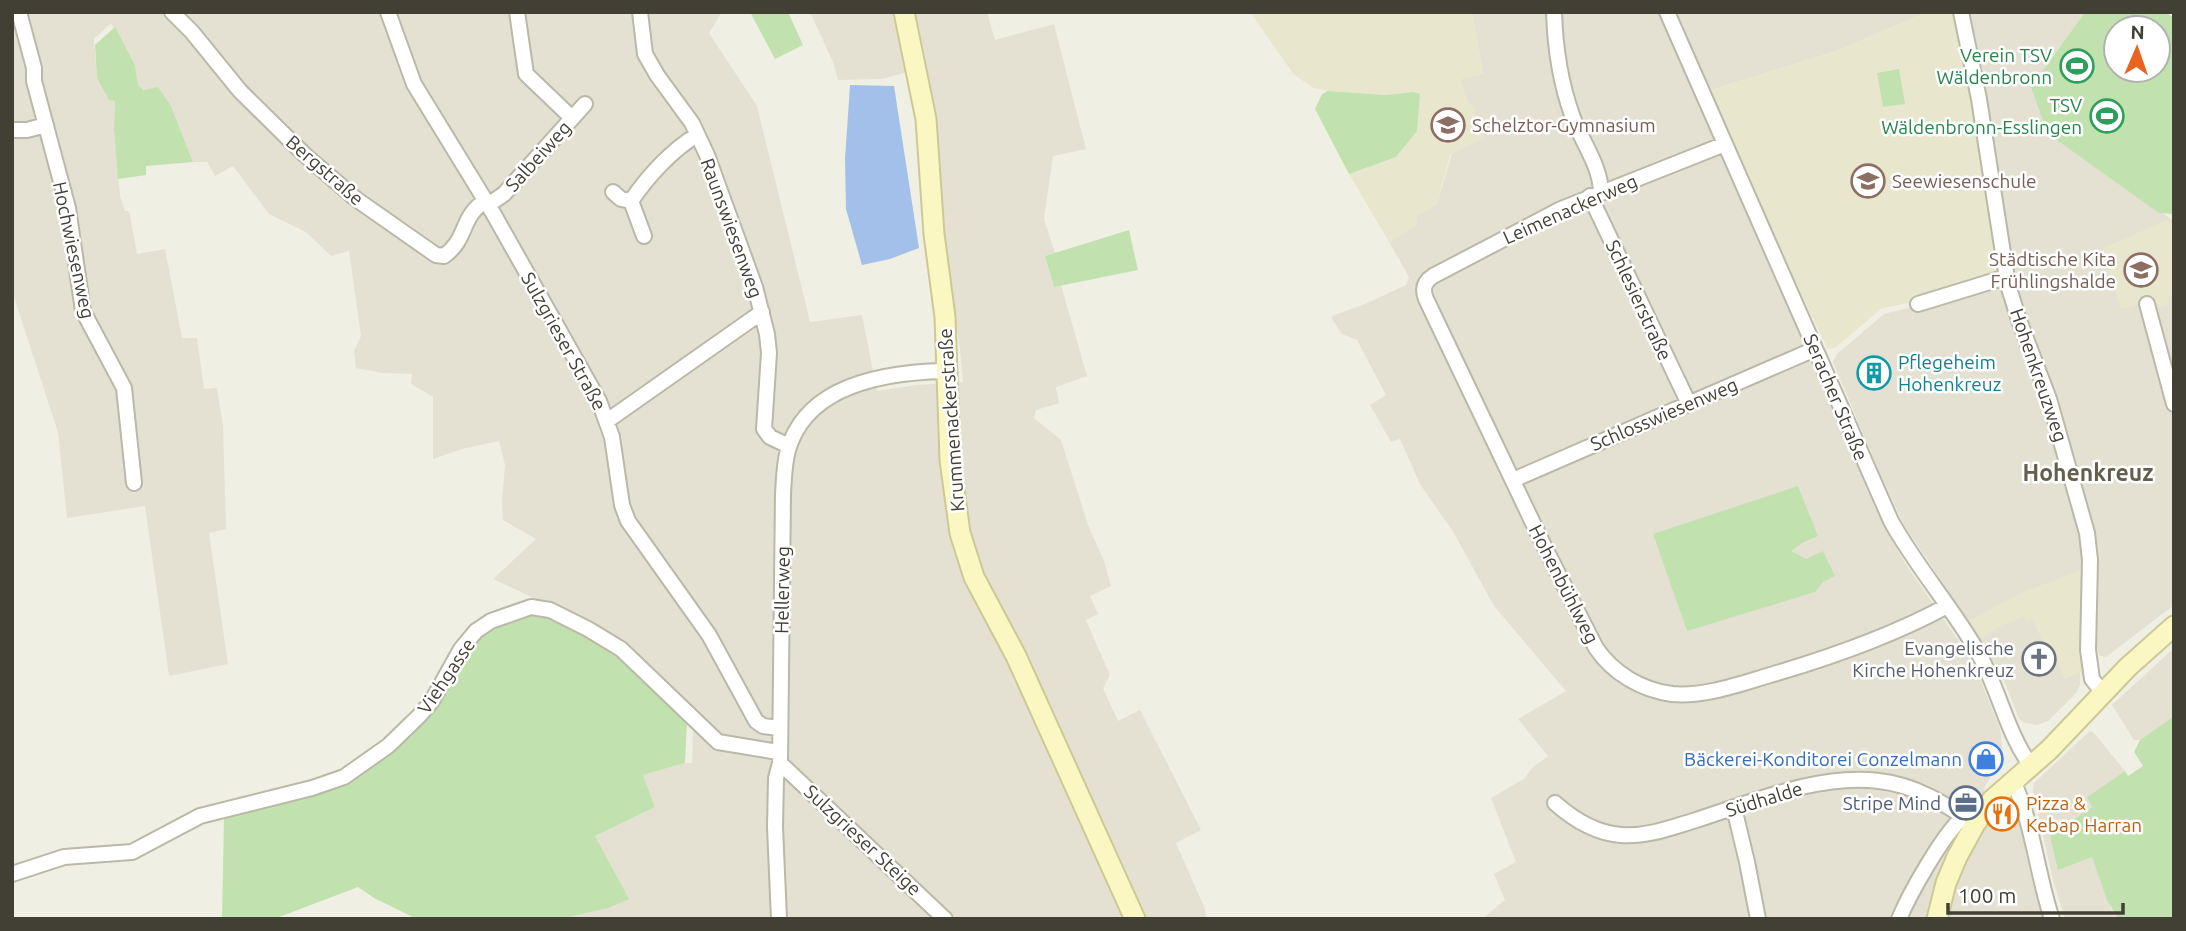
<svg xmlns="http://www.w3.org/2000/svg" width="2186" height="931" font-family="Ubuntu,sans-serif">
<rect width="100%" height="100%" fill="#f0efe3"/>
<path fill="#e4e1d2" d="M12,12H722L709,33L757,106L810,322L862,315L877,391L917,385L963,382L960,349L944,247L908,72L882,79L838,80L833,62L810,12H987L995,40L1054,24L1086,149L1053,156L1044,219L1055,253L1045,256L1054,287L1061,285L1087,376L1056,387L1059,403L1036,410L1034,418L1061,440L1088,525L1104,561L1111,586L1090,596L1098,614L1086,620L1110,675L1103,688L1118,721L1140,710L1201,830L1176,843L1205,909L1206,919H561L608,908L595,836L655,807L643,775L685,763H692L693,732L703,722L579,619L493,579L536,539L503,520L502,501L505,465L499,441L462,449L433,459V397L411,384L412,374L382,373L356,368L354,351L361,336L349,251L331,256L306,232L269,214L233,166L215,176L207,162H193L171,106L137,85L135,65L111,23L94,39L97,79L115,100L114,130L120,196L125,211H129L137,254L165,249L182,338H197L204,389L217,388L223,426L226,529L209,533L228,664L169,676L145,506L67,518L58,432L12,291Z
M1472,12H1659L1876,510L1905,563L1960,643L1979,677L2000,728L2003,758L1985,786L1983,798L1941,866L1927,919H1482L1505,900L1494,874L1516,862L1491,798L1524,779L1532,768L1548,756L1518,719L1566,691L1494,606L1455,535L1420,484L1400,439L1391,442L1370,405L1386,395L1357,340L1342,334L1332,319V316L1365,304L1406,285L1409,277L1389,242L1417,225L1416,216L1437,204L1467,102L1460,79L1483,73Z
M1675,12H1927L1836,51L1708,91Z
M1967,12H2085L2031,87L2047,133L2174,221V605L2106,657L2100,656L2096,647L2097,561L2094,533L2065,424L2011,269Z
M2000,286L2019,343L2041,396L2074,511L2083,557L2080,685L2077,692L2048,721L2037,725L2025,723L2019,719L2005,683L1986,647L1904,525L1881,476L1833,362L1837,354L1884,314Z
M2174,648V716L2140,740H2134L2112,705Z
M2090,731L2094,733L2125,771L2087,797L2093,807L2092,857L2112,911L2118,919H2065L2052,876L2033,790L2034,783Z
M2001,806L2014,810L2020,824L2033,884L2044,919H1946L1965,859L1982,830Z"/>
<path fill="#e9e6ce" d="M1250,12H1472L1483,74L1460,79L1467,102L1473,105L1484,138L1450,155L1437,204L1416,216L1417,225L1389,242L1349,174L1396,157L1416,131L1420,94L1414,92L1386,95L1328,91L1314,88L1294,75Z
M1927,12H1954L1964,46L1999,272L1915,302L1882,308L1835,348L1828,349L1785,262L1708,91L1836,51Z
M2166,220L2174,225V291L2169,298L2168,305L2154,309L2151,301L2121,309L2102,249Z
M2083,569L2082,671L2064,679L2052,648L2046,650L2033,619L2026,622L2024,617L2004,624L1981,639L1970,621L2016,595Z"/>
<path fill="#c1e2ae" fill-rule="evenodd" d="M750,12H788L803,45L775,59Z
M2085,12H2165L2174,18V214L2159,213L2047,133L2031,87ZM2116,28H2158V70H2116Z
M115,27L135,65L138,85L144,90L158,87L171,106L193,162L146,166V175L118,179L114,130L115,101L109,100L97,78L95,45Z
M1899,69L1905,104L1883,107L1877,73Z
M1328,91L1386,95L1414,92L1420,94L1417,131L1396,157L1349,174L1315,109L1322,94Z
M1129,230L1138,270L1054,287L1045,256Z
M1798,486L1818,536L1802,543L1791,551L1806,559L1823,551L1835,576L1823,582L1815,592L1687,631L1653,534Z
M542,612L616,649L687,722L685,763L643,775L655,807L595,836L629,899L608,908L561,919H417L374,898L358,887L274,919H222L224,816L333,785L386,751L460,656L494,623Z
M2174,716V919H2118L2107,900L2092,857L2058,870L2050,836L2092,807L2087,797L2125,771L2128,776L2143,766L2134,752L2140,740Z"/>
<path fill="#a3c0ea" d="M850,85L894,86L919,248L890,259L862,265L846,209L845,159Z"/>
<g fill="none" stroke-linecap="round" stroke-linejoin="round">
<defs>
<path id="street" d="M19,12L34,68V81L68,208L83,311L124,388L134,483
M172,12L192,32L240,91L305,155L356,199L436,255L444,256C468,239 460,217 485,201
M388,12L414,84L493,213L599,401L612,437L622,505L628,521L709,635L756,721L763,726L779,728
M517,12L526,74L572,118
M640,12L645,54L657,75L692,123L707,155L755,287L767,334L769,353L764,429L770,437L789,446
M1554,12C1555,46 1561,84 1572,115C1581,141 1600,164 1601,192
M1667,12L1891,521C1917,568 1953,608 1979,654C1999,690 2007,733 2031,766
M1961,12L1979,99L2008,285L2019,320L2049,399L2087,533L2090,560L2088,650L2092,679L2103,693
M12,130H27L46,125
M1725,144L1561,209L1433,276C1424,282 1422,289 1426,299L1543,544L1596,648C1613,673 1641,690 1672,694C1703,697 1737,685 1767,676C1829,658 1890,637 1947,606
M613,192L621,199L631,201
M1590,196L1689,404
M488,205L504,194L585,104
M644,236L631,201C648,176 672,150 697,135
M1918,304L2006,277
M2147,304L2174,404
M607,421L762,312
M1513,480L1815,349
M780,763L945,919
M2013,781C2033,823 2037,874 2052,919
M1555,803C1574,820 1595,833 1621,835C1646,837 1670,828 1693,821C1750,803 1819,773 1879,781C1916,785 1945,804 1975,824
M1734,808L1747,862L1758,919
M12,874L64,857L132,852L200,816L312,788L344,777L388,746L419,716L432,701L461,649L476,631L491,621L531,607L550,610L588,629L621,649L718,742L778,752
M779,919L775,827L776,778L780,763L783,494C784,479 784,464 788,450C807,384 887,372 946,371
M1899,919C1910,893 1943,834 1964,816"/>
<path id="secondary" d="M904,12L926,119L934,234L945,317L950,460L960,533L974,577L1016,656L1135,919
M1937,919L1946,883L1957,857L1975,824L1992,800L2049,750L2128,667L2174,626"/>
</defs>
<use href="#street" stroke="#bbb8a7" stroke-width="18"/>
<use href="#secondary" stroke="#cdc996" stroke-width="23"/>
<use href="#street" stroke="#fff" stroke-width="14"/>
<use href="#secondary" stroke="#faf7c3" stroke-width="19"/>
</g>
<defs>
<symbol id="stadium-ring" viewBox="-11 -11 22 22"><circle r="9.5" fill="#fff" stroke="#2e9e5b" stroke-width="1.5"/><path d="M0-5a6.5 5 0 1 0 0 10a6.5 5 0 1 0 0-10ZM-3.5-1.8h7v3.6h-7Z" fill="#2e9e5b"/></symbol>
<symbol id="school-ring" viewBox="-11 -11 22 22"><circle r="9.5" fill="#fff" stroke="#8d6e63" stroke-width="1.5"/><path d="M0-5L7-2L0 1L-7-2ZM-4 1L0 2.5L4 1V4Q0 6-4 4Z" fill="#8d6e63"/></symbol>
<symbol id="building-ring" viewBox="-11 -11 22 22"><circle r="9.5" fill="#fff" stroke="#0f9aa8" stroke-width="1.5"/><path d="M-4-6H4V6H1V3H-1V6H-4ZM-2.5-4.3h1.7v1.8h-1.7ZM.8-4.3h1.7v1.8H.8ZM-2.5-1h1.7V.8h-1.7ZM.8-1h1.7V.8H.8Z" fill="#0f9aa8"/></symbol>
<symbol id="church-ring" viewBox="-11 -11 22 22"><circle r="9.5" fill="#fff" stroke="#6b7280" stroke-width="1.5"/><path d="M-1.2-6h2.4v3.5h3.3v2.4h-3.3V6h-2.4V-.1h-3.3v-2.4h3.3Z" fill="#6b7280"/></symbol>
<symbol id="shop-ring" viewBox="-11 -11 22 22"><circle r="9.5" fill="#fff" stroke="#3f7fe0" stroke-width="1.5"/><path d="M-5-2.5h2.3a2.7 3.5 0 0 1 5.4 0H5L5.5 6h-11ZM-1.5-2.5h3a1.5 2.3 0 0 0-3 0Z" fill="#3f7fe0"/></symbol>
<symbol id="office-ring" viewBox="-11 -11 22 22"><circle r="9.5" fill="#fff" stroke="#5c6f8a" stroke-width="1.5"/><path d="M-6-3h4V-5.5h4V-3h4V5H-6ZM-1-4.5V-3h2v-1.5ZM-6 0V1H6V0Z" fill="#5c6f8a"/></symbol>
<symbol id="restaurant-ring" viewBox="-11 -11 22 22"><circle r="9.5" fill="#fff" stroke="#e8710a" stroke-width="1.5"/><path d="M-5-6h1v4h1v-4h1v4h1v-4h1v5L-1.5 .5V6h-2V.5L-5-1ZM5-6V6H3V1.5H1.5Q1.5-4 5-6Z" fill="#e8710a"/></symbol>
</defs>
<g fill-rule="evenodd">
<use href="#stadium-ring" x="2058" y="47" width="38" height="38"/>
<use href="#stadium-ring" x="2088" y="97" width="38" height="38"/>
<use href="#school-ring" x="1429" y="106" width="38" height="38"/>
<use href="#school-ring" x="1849" y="162" width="38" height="38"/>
<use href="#school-ring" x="2122" y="251" width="38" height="38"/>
<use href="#building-ring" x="1855" y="354" width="38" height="38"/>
<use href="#church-ring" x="2020" y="640" width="38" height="38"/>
<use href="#shop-ring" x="1967" y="740" width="38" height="38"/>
<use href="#office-ring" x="1947" y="784" width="38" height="38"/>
<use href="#restaurant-ring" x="1983" y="795" width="38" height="38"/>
</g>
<g text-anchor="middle" stroke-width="5" stroke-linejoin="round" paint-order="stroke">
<g font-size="19" fill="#27864d" stroke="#fff" text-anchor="end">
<text x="2052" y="62">Verein TSV<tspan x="2052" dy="22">Wäldenbronn</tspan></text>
<text x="2082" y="112">TSV<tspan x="2082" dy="22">Wäldenbronn-Esslingen</tspan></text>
</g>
<g font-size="19" fill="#785e54" stroke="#fff" text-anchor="start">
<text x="1472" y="132">Schelztor-Gymnasium</text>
<text x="1892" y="188">Seewiesenschule</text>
<text x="2116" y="266" text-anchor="end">Städtische Kita<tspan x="2116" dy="22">Frühlingshalde</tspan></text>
</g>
<g font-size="19" fill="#423f34" stroke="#fff">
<text transform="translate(538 156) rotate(-48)" y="7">Salbeiweg</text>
<text transform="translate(325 170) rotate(41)" y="7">Bergstraße</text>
<text transform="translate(1570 209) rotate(-24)" y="7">Leimenackerweg</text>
<text transform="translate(732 228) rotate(70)" y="7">Raunswiesenweg</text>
<text transform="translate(74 250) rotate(78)" y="7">Hochwiesenweg</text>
<text transform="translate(1639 300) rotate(65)" y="7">Schlesierstraße</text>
<text transform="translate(564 341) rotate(61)" y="7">Sulzgrieser Straße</text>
<text transform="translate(2039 375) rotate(71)" y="7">Hohenkreuzweg</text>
<text transform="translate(1836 397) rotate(67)" y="7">Seracher Straße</text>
<text transform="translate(1664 414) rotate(-23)" y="7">Schlosswiesenweg</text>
<text transform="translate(951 420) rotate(-94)" y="7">Krummenackerstraße</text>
<text transform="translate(1564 584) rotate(63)" y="7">Hohenbühlweg</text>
<text transform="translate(782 590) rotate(-89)" y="7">Hellerweg</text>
<text transform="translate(446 676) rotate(-56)" y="7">Viehgasse</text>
<text transform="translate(1764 799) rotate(-17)" y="7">Südhalde</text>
<text transform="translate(863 840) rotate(43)" y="7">Sulzgrieser Steige</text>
</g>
<g font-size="19" fill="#0d838f" stroke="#fff" text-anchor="start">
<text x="1898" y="369">Pflegeheim<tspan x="1898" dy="22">Hohenkreuz</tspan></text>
</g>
<g font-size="19" fill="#5b616d" stroke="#fff" text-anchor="end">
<text x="2014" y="655">Evangelische<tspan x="2014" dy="22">Kirche Hohenkreuz</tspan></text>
</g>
<g font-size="19" fill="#366cbe" stroke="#fff" text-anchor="end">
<text x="1962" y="766">Bäckerei-Konditorei Conzelmann</text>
</g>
<g font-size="19" fill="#4e5e75" stroke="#fff" text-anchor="end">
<text x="1941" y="810">Stripe Mind</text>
</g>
<g font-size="19" fill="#c56008" stroke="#fff" text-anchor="start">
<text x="2026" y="810">Pizza &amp;<tspan x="2026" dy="22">Kebap Harran</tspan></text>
</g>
<g font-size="23" font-weight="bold" fill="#645e4c" stroke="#fff">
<text x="2088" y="481">Hohenkreuz</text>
</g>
</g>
<rect width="2186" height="931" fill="none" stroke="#423f34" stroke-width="28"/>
<g transform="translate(2137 49) rotate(2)"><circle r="33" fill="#ffffff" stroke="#b3b2ae" stroke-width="2"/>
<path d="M0-5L12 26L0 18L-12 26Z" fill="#eb6320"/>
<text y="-10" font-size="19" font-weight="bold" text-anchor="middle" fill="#423f34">N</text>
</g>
<path d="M1948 903v10h175v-10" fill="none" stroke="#423f34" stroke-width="3.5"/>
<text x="1958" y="903" font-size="21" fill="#423f34" stroke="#ffffff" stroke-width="5" paint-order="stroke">100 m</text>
</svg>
